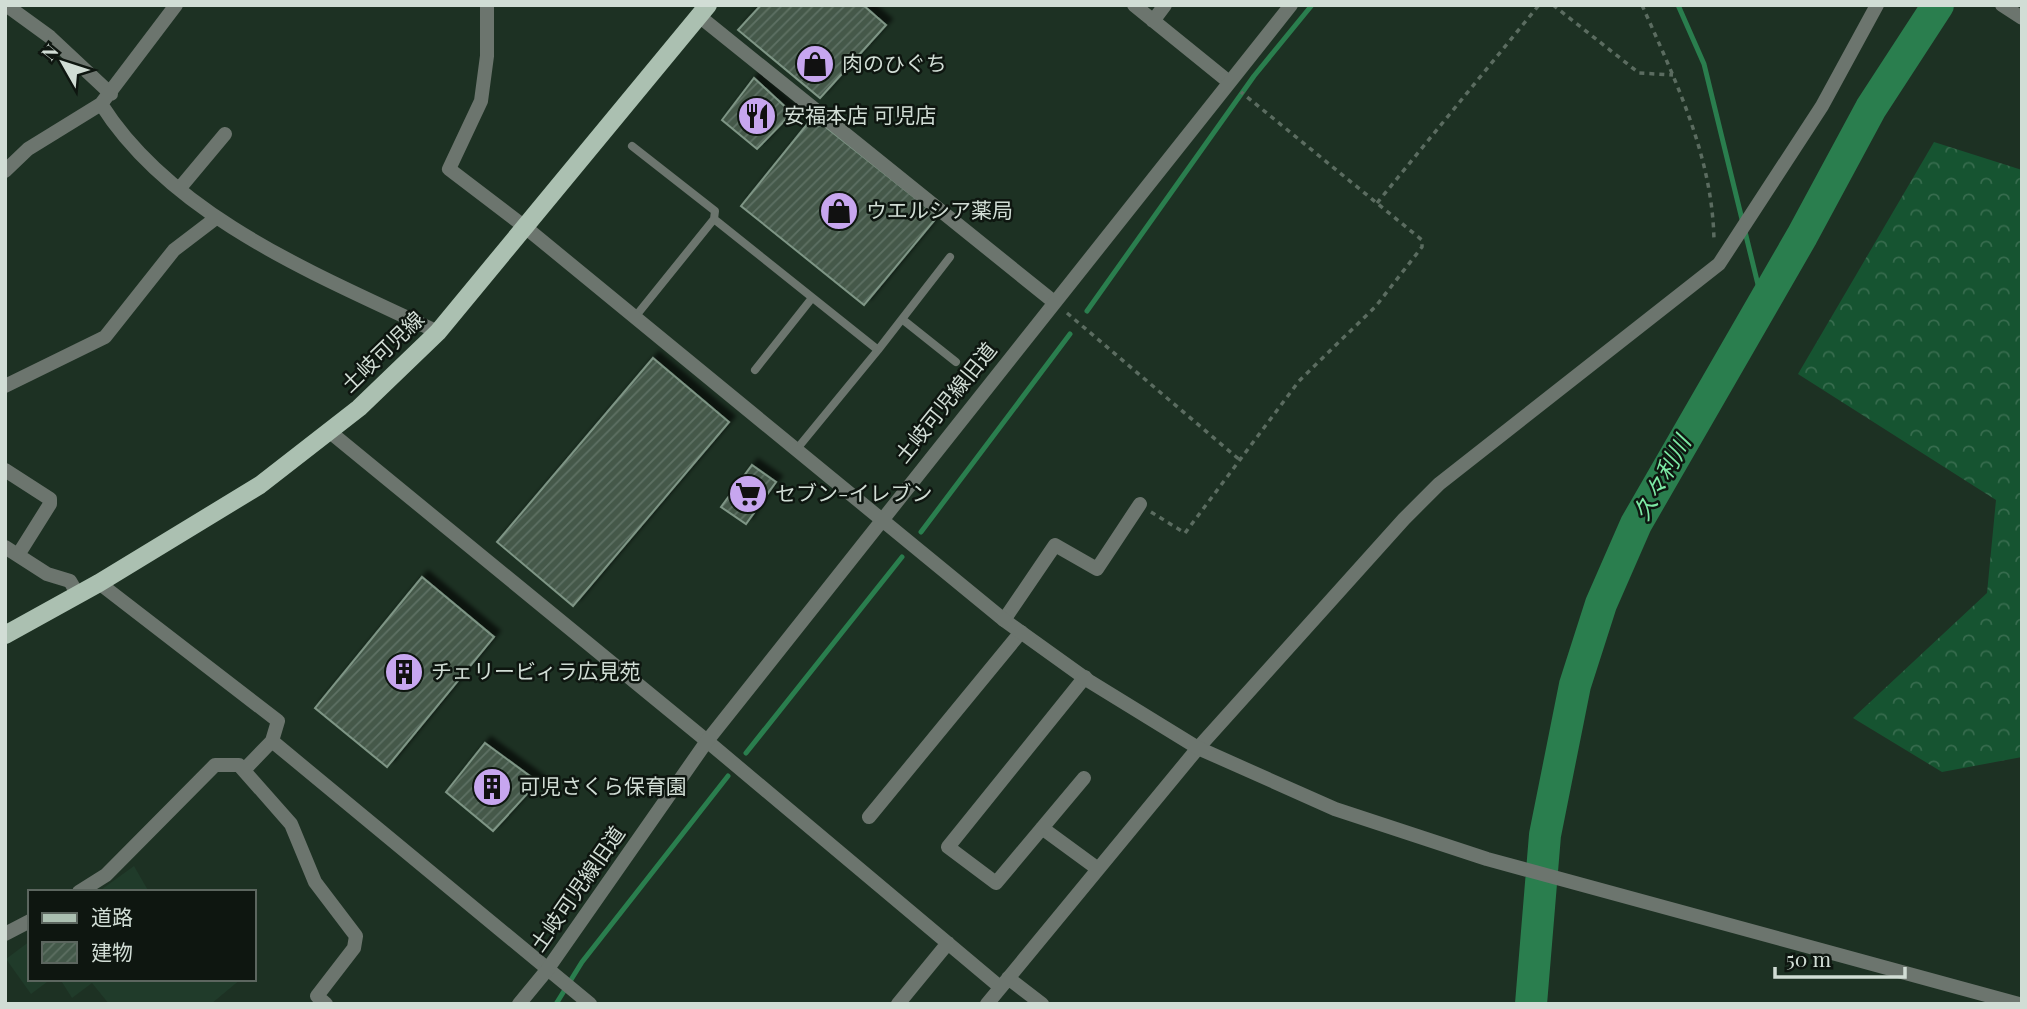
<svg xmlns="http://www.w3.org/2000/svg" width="2027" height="1009" font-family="'Playfair Display','Noto Sans JP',serif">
<defs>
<pattern id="forest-crowns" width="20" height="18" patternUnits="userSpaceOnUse" patternTransform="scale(1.75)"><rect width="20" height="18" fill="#165431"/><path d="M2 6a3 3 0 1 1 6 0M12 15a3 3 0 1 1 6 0" fill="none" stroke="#376c4e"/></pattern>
<pattern id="building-hatch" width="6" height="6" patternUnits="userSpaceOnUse" patternTransform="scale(1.75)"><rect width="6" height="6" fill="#44594a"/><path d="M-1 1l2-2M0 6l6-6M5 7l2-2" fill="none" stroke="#5e7063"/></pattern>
<filter id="shadow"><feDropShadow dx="6" dy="-6" stdDeviation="2" flood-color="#0009"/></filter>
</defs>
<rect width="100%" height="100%" fill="#1d3123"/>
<path fill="#203b2a" d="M134,866L149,892H98Z
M30,941V979H51L31,994L6,959Z
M60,979H241L211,1004H109L92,983L72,998Z"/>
<path fill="url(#forest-crowns)" d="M1934,142L2022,170V757L1942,772L1853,718L1987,593L1996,500L1798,374Z"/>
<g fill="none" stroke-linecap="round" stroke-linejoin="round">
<path stroke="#2a7e4e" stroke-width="5" d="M1678,5L1704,64L1762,301
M1087,311L1254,76L1312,5
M921,532L1070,334
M746,753L902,557
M556,1004L582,962L728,776"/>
<path stroke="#2a7e4e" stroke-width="32" d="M1531,1004L1545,835L1575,685L1601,604L1636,524L1802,236L1871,108L1938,5"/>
</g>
<path fill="url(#building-hatch)" stroke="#7e9585" stroke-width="2" filter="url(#shadow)" d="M761,5H863L886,25L820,98L738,30Z
M754,78L792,113L757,149L722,120Z
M813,117L938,216L864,305L741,206Z
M653,358L729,422L573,606L497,542Z
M752,465L776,482L746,524L721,507Z
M422,577L494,637L387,767L315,708Z
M485,743L538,782L493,831L446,792Z"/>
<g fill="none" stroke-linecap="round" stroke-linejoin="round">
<path stroke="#5b6c60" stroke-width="3.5" stroke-dasharray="5 5" stroke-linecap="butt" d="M1553,5L1639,73L1673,75
M1642,5C1676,82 1713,157 1714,242
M1377,203L1539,5
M1067,313L1241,461
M1151,512L1185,533L1299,381L1376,306L1422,247V240L1241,92"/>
<path stroke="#6c756e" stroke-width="8" d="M632,146L715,211L714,219L635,317
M714,219L878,350L796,450
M902,319L956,362
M878,350L950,257
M755,370L812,298"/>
<path stroke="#6c756e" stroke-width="14" d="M6,5L50,37L111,94
M487,5V56L481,101L449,169L525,227
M1134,5L1229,82
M2002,5L2022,18
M699,16L1054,302
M1153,21L1165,5
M101,104C173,218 320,276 438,332
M5,171L28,149L101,104L176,5
M179,189L225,134
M5,386L105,337L174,250L216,218
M330,432L707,741L1000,987
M5,470L50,499V504L18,555
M5,547L47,574L70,581L78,595
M99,583L278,721L272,741L590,1004
M1004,620L1055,545L1097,569L1140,504
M244,770L272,741
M1084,778L996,883L948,847L1085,677
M869,817L1021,632
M1042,828L1098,869
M79,892L106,875L215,765H239L291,824L315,882L356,936L354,948L317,996L326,1004
M5,934L30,921
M1008,978L1042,1004
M898,1004L948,943
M987,1004L1198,748L1404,519L1439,484L1719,264L1822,106L1877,5"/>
<path stroke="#6c756e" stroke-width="14" d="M525,227L1004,620L1089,681L1198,748L1335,809L1487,859L2019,1004
M519,1004L547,970L707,741L1291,5"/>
<path stroke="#abc0b1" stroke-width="18" d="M5,635L99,583L260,485L359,408L438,332L708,5"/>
</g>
<defs>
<symbol id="shop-disc" viewBox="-11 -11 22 22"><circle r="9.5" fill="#c7a6ef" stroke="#0e1610"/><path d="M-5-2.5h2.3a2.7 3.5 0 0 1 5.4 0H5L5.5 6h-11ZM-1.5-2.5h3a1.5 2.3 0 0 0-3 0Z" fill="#111"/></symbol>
<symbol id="restaurant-disc" viewBox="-11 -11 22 22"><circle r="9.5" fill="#c7a6ef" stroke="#0e1610"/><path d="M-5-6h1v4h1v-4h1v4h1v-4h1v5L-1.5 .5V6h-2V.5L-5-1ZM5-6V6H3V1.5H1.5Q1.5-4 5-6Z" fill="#111"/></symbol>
<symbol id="supermarket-disc" viewBox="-11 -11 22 22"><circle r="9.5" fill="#c7a6ef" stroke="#0e1610"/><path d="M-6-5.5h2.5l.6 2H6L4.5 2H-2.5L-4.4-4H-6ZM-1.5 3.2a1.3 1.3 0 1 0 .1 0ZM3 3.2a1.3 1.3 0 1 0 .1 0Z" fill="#111"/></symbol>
<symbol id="building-disc" viewBox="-11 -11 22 22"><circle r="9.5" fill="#c7a6ef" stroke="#0e1610"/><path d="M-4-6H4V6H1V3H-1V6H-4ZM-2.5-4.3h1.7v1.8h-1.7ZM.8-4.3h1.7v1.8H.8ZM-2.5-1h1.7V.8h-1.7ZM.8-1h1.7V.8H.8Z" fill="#111"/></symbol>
</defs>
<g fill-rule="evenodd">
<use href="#shop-disc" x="793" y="42" width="44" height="44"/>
<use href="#restaurant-disc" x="735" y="94" width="44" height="44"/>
<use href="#shop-disc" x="817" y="189" width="44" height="44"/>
<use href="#supermarket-disc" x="726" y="472" width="44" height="44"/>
<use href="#building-disc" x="382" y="650" width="44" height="44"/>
<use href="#building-disc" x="470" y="765" width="44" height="44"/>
</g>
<g text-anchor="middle" stroke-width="5" stroke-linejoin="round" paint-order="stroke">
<g font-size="21" fill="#d1ddd5" stroke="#0e1610" text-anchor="start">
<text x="842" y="71">肉のひぐち</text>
<text x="784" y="123">安福本店 可児店</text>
<text x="866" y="218">ウエルシア薬局</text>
<text x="775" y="501">セブン-イレブン</text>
<text x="431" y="679">チェリービィラ広見苑</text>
<text x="519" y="794">可児さくら保育園</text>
</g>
<g font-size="21" fill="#d1ddd5" stroke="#0e1610">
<text transform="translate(383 352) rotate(-44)" y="7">土岐可児線</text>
<text transform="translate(946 403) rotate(-51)" y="7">土岐可児線旧道</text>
<text transform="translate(578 889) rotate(-55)" y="7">土岐可児線旧道</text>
</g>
<g font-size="23" font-style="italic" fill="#7deaa5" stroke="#0e1610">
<text transform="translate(1662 478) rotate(-61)" y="8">久々利川</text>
</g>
</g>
<rect width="2027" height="1009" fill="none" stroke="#d1ddd5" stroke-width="14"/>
<rect x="28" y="890" width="228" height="91" fill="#0e1610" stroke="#5c665f" stroke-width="2"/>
<rect x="42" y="913" width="35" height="10" fill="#abc0b1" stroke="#5c665f" stroke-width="2"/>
<text x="91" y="925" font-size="21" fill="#d1ddd5">道路</text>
<rect x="42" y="942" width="35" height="21" fill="url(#building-hatch)" stroke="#5c665f" stroke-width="2"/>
<text x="91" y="960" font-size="21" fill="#d1ddd5">建物</text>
<g transform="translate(63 63) rotate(309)" stroke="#0e1610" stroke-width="5" paint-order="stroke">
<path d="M0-5L12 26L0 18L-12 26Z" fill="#d1ddd5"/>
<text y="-10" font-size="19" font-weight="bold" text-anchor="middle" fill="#d1ddd5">N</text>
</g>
<path d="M1775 967v10h130v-10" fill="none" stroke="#d1ddd5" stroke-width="3.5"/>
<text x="1786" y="967" font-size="21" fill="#d1ddd5" stroke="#0e1610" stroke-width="5" paint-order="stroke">50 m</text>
</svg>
